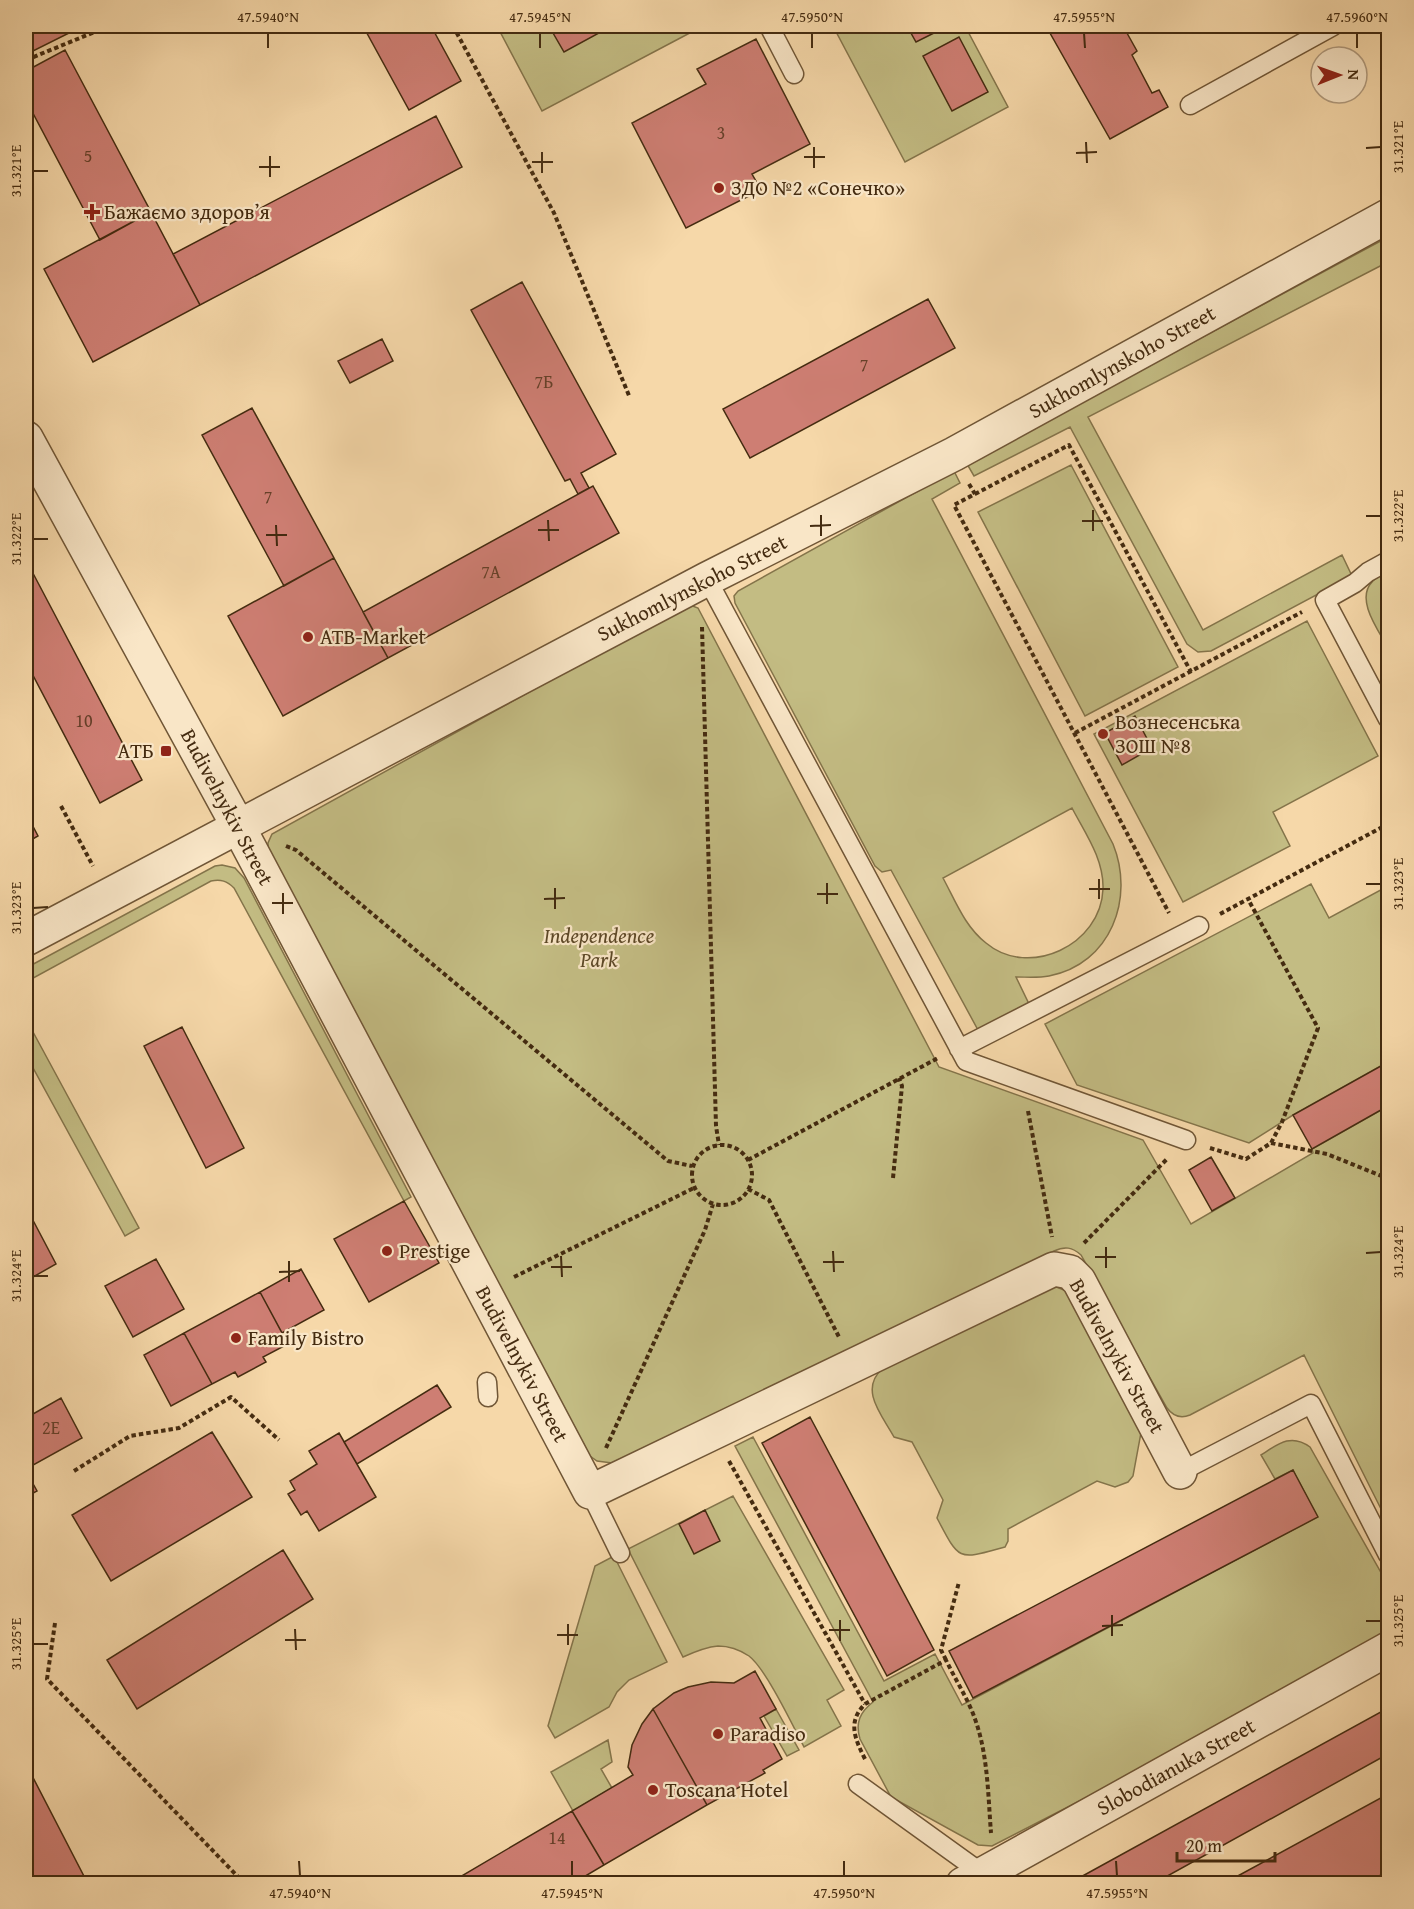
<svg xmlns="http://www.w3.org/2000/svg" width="1414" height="1909" font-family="'Gentium Book Plus',serif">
<rect width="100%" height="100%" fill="#f6d8a9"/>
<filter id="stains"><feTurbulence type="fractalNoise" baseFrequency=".00333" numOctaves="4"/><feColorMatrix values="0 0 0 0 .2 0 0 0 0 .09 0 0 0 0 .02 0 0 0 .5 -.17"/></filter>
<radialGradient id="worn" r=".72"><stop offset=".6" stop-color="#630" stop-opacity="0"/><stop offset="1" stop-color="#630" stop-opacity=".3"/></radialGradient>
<path fill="#c3bc83" stroke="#84744a" stroke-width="1.5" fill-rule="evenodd" d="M497,26H703L542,111Z
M833,26H965L1008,107L905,162Z
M1388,237V262L1088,417L1203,630L1342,555L1352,576L1211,651L1198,652L1187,644L1070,427L974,476L967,464Z
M1071,465L1178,667L1085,716L978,512Z
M954,471L960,483L932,499L1113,844C1135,898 1111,964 1049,976C1038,978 1027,977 1016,977L1029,1004L978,1030L891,870L882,872L875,866L735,603L734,596L738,591ZM1072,808C1085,833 1104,859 1103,889C1101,945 1029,979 986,943C965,927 955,900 943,878Z
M1388,571V648C1379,631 1355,600 1372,582C1376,577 1383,574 1388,571Z
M690,605L698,608L939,1067L1143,1140L1191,1224L1313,1153L1312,1149L1388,1106V1523L1304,1355L1190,1415C1180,1419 1173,1416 1167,1408L1081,1255C1072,1247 1065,1246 1054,1251L847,1352L612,1463L597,1461L590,1456L268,849V843L272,834L685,606Z
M1307,621L1378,756L1273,812L1290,846L1183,902L1094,734Z
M222,865L235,868L244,878L411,1197L404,1201L234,888C227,881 221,879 211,881L26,982V968L215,866Z
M1311,884L1329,918L1388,886V1062L1293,1115L1249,1143L1077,1085L1045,1024Z
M26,1019L139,1228L125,1236L26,1055Z
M1054,1286L1069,1292L1143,1422L1133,1476L1128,1482L1115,1487L1097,1481L1008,1529V1541L1005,1547C958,1560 960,1562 937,1518L943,1500L912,1442L894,1437C882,1415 859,1390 882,1369Z
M753,1437L884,1681L935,1654L962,1705L1317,1517L1293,1470L1275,1479L1261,1455C1278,1444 1291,1433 1310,1447L1388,1585V1632L1101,1790L992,1846L978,1845L891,1797L860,1739C855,1723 860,1712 873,1702L735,1446Z
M733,1496L844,1690L827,1700L841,1726L804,1747C793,1726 766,1669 749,1656C740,1650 729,1646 718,1646C706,1647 694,1652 683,1657L628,1549Z
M614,1556L667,1662L629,1680L617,1692L609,1707L555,1738L548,1726L595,1566Z
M776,1709L799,1750L787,1756L764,1716Z
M608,1740L612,1762L601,1769L612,1788L573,1811L551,1772Z"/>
<path fill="#ce7e73" stroke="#442b10" stroke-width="1.5" d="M26,26H83L33,51L26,37Z
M363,26H431L461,81L409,110Z
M549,26H595L599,33L564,52Z
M907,26H948L916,42Z
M1046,26H1123L1137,51L1132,55L1152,93L1159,90L1168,107L1110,139Z
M959,37L988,92L952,111L923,56Z
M756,39L810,144L752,174L761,190L686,228L632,123L706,84L697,69Z
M65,50L151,212L100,240L26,100V71Z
M436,116L462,167L200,305L173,254Z
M151,212L200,305L93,362L44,269Z
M522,282L616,454L581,473L589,488L578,494L570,479L565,481L471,310Z
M928,299L955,348L750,458L723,409Z
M382,339L393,361L350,383L338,361Z
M252,408L334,558L284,586L202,435Z
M593,486L619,533L388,658L363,612Z
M334,558L388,658L283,716L228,616Z
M26,560L142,780L100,803L26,662Z
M1135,716L1152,748L1122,765L1105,733Z
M26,813L38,836L26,843Z
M182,1027L244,1148L206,1168L144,1046Z
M1388,1062V1106L1312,1149L1293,1115Z
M1211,1157L1235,1198L1212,1211L1189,1170Z
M404,1201L439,1263L369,1302L334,1239Z
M26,1207L56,1264L26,1281Z
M156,1259L184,1309L133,1337L105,1286Z
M301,1269L324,1310L282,1333L260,1292Z
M260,1292L288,1344L263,1357L266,1362L238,1377L235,1372L212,1384L184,1333Z
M184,1333L212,1384L171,1406L144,1355Z
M437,1385L451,1407L357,1464L344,1442Z
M61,1398L82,1438L26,1469V1418Z
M810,1417L934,1650L887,1676L762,1443Z
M212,1432L252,1497L111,1581L72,1515Z
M339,1433L376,1497L319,1531L307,1511L301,1515L288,1494L295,1490L290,1481L317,1464L309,1451Z
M1293,1470L1318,1517L973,1698L949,1651Z
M26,1471L37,1491L26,1497Z
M705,1510L720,1541L694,1554L679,1524Z
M283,1550L313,1599L137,1709L107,1660Z
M755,1671L776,1709L760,1718L782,1759L763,1770L765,1773L707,1805L653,1709L674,1693L688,1687L711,1682L734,1683Z
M1388,1708V1754L1153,1884H1068Z
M653,1709L707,1805L604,1865L572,1811L633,1775L628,1767L632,1745L642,1724Z
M26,1764L88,1884H26Z
M1388,1794V1871L1365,1884H1223Z
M572,1811L604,1865L572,1884H448Z"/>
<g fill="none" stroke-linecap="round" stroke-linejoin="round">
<defs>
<path id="service" d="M769,26L794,74
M1190,105L1333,26
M1388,561L1368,572L1355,583L1325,600L1388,719
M707,579L966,1061L1186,1140
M959,1049L1199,926
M487,1382L488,1397
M1180,1472L1311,1404L1388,1555
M590,1492L620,1553
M858,1784L983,1874"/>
<path id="minor" d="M26,438L238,826L590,1492L1054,1269L1070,1272L1079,1281L1180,1472
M26,939L707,579L954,454L1388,216
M963,1884L983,1874L1388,1649"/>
</defs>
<use href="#service" stroke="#705636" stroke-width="21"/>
<use href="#minor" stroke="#705636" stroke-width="36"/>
<path stroke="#442b10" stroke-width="4" stroke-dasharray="4.5 3" stroke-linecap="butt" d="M453,26L554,213L630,398
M26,58H31L97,31
M969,484L975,494L954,505L1169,913
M975,494L1069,445L1191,672
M702,627L716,1126L719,1145
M1075,733L1302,612
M61,806L93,866
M286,846L296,850L668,1161L692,1166
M1220,914L1388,824
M1028,1111L1052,1237
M1271,1143L1327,1154L1379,1175L1388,1178
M692 1175a30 30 0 1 1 60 0a30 30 0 1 1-60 0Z
M1210,1148L1246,1159L1271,1143L1282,1122L1318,1028L1248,899
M748,1160L938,1058
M893,1178L902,1086L899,1078
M748,1189L769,1200L839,1337
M1084,1243L1167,1159
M514,1277L694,1188
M606,1448L705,1230L713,1204
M729,1461L865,1704
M74,1471L130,1436L179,1428L231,1397L279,1440
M55,1623L47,1679L245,1884
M946,1660L941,1650L959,1582
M865,1759C855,1739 847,1722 865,1704L946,1660C955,1679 968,1699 975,1719C988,1755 988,1795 991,1833"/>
<use href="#service" stroke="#f9e6c7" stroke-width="18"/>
<use href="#minor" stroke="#f9e6c7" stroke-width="33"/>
</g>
<path fill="none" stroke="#442b10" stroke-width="2" d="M268,33V48M540,33V48M812,33V48M1084,33L1085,48M1357,33V48M1086,142L1087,163M814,147V168M1366,148L1381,147M542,152V173M1076,153L1097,152M270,156V177M804,157H825M532,162H553M259,167H280M33,171H48M1093,510V531M821,515V536M1366,516H1381M548,520L549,541M1082,521H1103M276,525L277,546M810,526L831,525M538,530H559M266,535H287M33,539H48M1099,879V899M827,883V904M1366,884H1381M555,888V909M1089,889H1110M283,893V914M817,894H838M544,899L565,898M272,903H293M33,908L48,907M1106,1247V1268M833,1251L834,1272M1366,1253L1381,1252M561,1256L562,1277M1095,1257H1116M289,1261V1282M823,1262H844M551,1267H572M279,1272L300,1271M33,1276H48M1112,1615V1636M840,1620V1641M1366,1621H1381M568,1624V1645M1102,1626L1123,1625M295,1629L296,1650M829,1630H850M557,1635H578M285,1640H306M33,1644H48M299,1861L300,1876M572,1861V1876M844,1861V1876M1116,1861L1117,1876"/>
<g fill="#8f2418" stroke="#f9e6c7" stroke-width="2">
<circle cx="719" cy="188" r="6"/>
<path d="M89 203h6v6h6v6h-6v6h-6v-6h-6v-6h6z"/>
<circle cx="308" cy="637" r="6"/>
<circle cx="1103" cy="734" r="6"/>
<rect x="160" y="745" width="12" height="12" rx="3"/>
<circle cx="387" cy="1251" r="6"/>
<circle cx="236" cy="1338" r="6"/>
<circle cx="718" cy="1734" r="6"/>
<circle cx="653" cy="1790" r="6"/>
</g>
<g text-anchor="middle" stroke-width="4.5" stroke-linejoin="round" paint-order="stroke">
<g font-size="18" fill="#664029">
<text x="721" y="139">3</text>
<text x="88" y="162">5</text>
<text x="864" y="371">7</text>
<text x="544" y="388">7Б</text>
<text x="268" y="503">7</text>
<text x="491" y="578">7А</text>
<text x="84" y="727">10</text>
<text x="51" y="1434">2Е</text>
<text x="557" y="1844">14</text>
</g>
<g font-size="21" fill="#442b10" stroke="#f9e6c7" text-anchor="start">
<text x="731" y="195">ЗДО №2 «Сонечко»</text>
<text x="104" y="219">Бажаємо здоровʼя</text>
<text x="320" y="644">ATB-Market</text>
<text x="1115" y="729">Вознесенська<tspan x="1115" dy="24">ЗОШ №8</tspan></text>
<text x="154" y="758" text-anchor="end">АТБ</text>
<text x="399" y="1258">Prestige</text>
<text x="248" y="1345">Family Bistro</text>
<text x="730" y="1741">Paradiso</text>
<text x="665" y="1797">Toscana Hotel</text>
</g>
<g font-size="21" fill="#442b10" stroke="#f9e6c7">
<text transform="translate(1122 362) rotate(-29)" y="7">Sukhomlynskoho Street</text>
<text transform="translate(692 588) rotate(-27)" y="7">Sukhomlynskoho Street</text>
<text transform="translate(227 807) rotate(62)" y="7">Budivelnykiv Street</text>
<text transform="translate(1117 1356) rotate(61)" y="7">Budivelnykiv Street</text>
<text transform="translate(522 1364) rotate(62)" y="7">Budivelnykiv Street</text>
<text transform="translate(1176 1767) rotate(-29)" y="7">Slobodianuka Street</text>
</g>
<g font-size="21" font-style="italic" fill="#5d4827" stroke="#f9e6c7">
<text x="599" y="943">Independence<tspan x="599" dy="24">Park</tspan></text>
</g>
</g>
<rect width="1414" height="1909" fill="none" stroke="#f6d8a9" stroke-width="66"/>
<g transform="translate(1339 75) rotate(89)"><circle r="28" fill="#f9e6c7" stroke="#b19b7e" stroke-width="1.5"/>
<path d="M0-4.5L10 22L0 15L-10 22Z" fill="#8f2418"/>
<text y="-9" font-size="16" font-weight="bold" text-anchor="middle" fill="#442b10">N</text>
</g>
<path d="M1177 1852v9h98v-9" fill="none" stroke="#442b10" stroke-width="3"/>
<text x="1186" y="1852" font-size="18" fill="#442b10" stroke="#f9e6c7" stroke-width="4.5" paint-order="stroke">20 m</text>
<rect x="33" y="33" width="1348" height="1843" fill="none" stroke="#442b10" stroke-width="2"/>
<g font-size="15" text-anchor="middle" fill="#442b10">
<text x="268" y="22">47.5940°N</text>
<text x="540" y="22">47.5945°N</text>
<text x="812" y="22">47.5950°N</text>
<text x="1084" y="22">47.5955°N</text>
<text x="1357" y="22">47.5960°N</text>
<text transform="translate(1398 147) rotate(-90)" y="5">31.321°E</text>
<text transform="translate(16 171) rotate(-90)" y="5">31.321°E</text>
<text transform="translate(1398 516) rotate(-90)" y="5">31.322°E</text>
<text transform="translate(16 539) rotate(-90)" y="5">31.322°E</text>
<text transform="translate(1398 884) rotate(-90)" y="5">31.323°E</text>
<text transform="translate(16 908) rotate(-90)" y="5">31.323°E</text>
<text transform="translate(1398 1252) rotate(-90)" y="5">31.324°E</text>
<text transform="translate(16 1276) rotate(-90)" y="5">31.324°E</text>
<text transform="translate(1398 1621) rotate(-90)" y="5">31.325°E</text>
<text transform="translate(16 1644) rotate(-90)" y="5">31.325°E</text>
<text x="300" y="1898">47.5940°N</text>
<text x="572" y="1898">47.5945°N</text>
<text x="844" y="1898">47.5950°N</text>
<text x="1117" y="1898">47.5955°N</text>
</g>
<rect width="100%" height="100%" filter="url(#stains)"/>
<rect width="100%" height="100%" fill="url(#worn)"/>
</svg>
